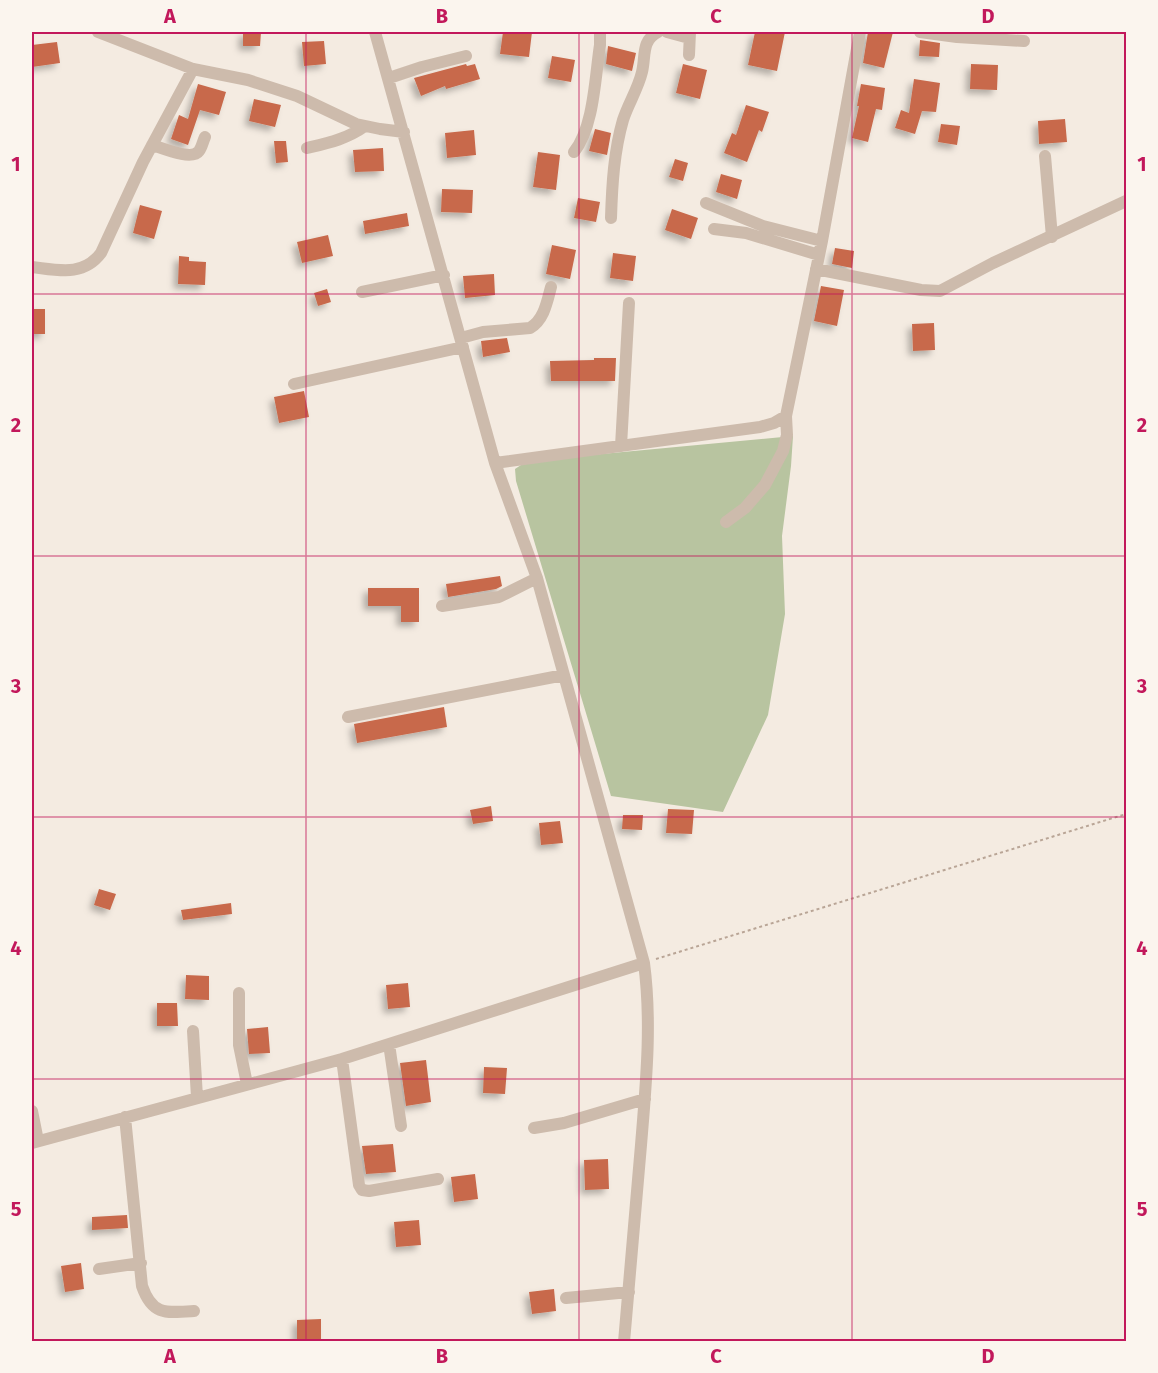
<svg xmlns="http://www.w3.org/2000/svg" width="1158" height="1373" font-family="'Fira Sans',sans-serif">
<defs>
<filter id="shadow"><feDropShadow dx="-4.5" dy="4.5" stdDeviation="3" flood-color="#0004"/></filter>
</defs>
<rect width="100%" height="100%" fill="#f4ebe1"/>
<path fill="#b8c4a0" d="M793,436L791,466L782,536L785,614L768,715L723,812L611,796L516,481L515,469L527,461Z"/>
<path fill="#c8694b" filter="url(#shadow)" d="M243,32H261L260,46H243Z
M503,32H532L529,57L500,54Z
M755,32H785L777,71L748,65Z
M868,32H893L884,68L863,63Z
M920,40L940,43L939,57L919,56Z
M324,41L326,64L304,66L302,42Z
M57,42L60,63L32,67V45Z
M608,46L636,53L632,71L606,64Z
M552,56L575,60L571,82L548,78Z
M466,64L467,66L475,64L480,79L446,89L445,86L421,96L414,78Z
M683,64L707,70L700,99L676,93Z
M971,64L998,65L997,90L970,89Z
M914,79L940,83L936,112L922,111L915,134L895,128L901,110L909,113Z
M198,84L226,92L219,115L200,110L188,145L171,139L179,115L188,119Z
M861,84L885,88L882,110L876,109L868,142L852,138L859,106H857Z
M254,99L281,105L275,127L249,121Z
M746,105L769,112L762,132L759,130L747,162L724,153L732,133L736,135Z
M1065,119L1067,142L1039,144L1038,121Z
M941,124L960,126L957,145L938,142Z
M595,129L611,133L607,155L589,151Z
M474,130L476,155L447,158L445,133Z
M274,141H286L288,162L276,163Z
M383,148L384,171L355,172L353,150Z
M538,152L560,155L556,190L533,187Z
M675,159L688,163L683,181L669,177Z
M721,174L742,180L737,199L716,192Z
M442,189L473,190L472,213L441,212Z
M578,198L600,202L596,222L574,218Z
M140,205L162,211L154,239L133,233Z
M672,209L698,218L691,239L665,230Z
M407,213L409,226L365,234L363,221Z
M328,235L333,256L302,263L297,242Z
M552,245L576,250L570,279L546,274Z
M835,248L854,251L852,268L832,264Z
M613,253L636,256L633,281L610,278Z
M179,256L189,257V261L206,262L205,285L178,284Z
M494,274L495,295L465,298L463,276Z
M821,286L844,290L837,326L814,321Z
M327,289L331,302L318,306L314,293Z
M32,309H45V334H32Z
M934,323L935,350L913,351L912,324Z
M507,338L510,352L483,357L481,341Z
M594,358H616L615,381H551L550,361L594,360Z
M304,391L309,417L279,423L274,397Z
M500,576L502,586L496,589L448,597L446,584Z
M368,588H419V622H401V606H368Z
M444,707L447,727L357,743L354,724Z
M491,806L493,821L473,824L470,810Z
M668,809L694,810L692,834L666,833Z
M623,815H643L642,830L622,829Z
M560,821L563,843L541,845L539,823Z
M99,889L116,894L110,910L94,905Z
M231,903L232,914L183,920L181,910Z
M186,975L209,976V1000L185,999Z
M408,983L410,1007L388,1009L386,985Z
M157,1003H177L178,1026H157Z
M268,1027L270,1053L249,1054L247,1029Z
M426,1060L431,1102L406,1106L400,1063Z
M484,1067L507,1068L505,1094L483,1093Z
M393,1144L396,1172L366,1174L362,1146Z
M608,1159L609,1189L585,1190L584,1160Z
M475,1174L478,1199L454,1202L451,1177Z
M127,1215L128,1228L92,1230V1217Z
M419,1220L421,1245L396,1247L394,1222Z
M81,1263L84,1289L65,1292L61,1266Z
M554,1289L556,1311L532,1314L529,1292Z
M321,1319V1341H297V1320Z"/>
<g fill="none" stroke-linecap="round" stroke-linejoin="round">
<path stroke="#b9a596" stroke-width="2" stroke-dasharray="3 3" stroke-linecap="butt" d="M656,959L1126,814"/>
<path stroke="#cdbbac" stroke-width="12" d="M98,32L193,69L248,80L297,96L356,124L380,129L404,132
M375,32L495,463L537,578L644,963C652,1023 646,1084 641,1145C635,1211 630,1276 624,1342
M667,32L689,38
M920,32L957,37L1024,41
M689,55L690,32
M389,78L422,67L466,56
M152,145C162,148 192,161 199,151C202,147 203,141 205,137
M307,148C328,143 347,139 365,126
M574,152C594,127 595,77 600,45V32
M1045,156L1052,237
M706,203L763,226L822,241
M611,218C612,185 614,151 623,120C628,104 638,89 642,72C646,55 641,41 658,32
M714,229L746,233L819,255
M32,267C58,270 83,277 101,253L143,162L193,69
M816,269L921,290L940,291L993,263L1126,201
M362,292L444,275
M461,338L483,332L530,328C544,320 547,302 551,287
M294,384L463,347
M621,446L629,303
M495,463L760,427L774,423L786,416L822,241L860,32
M726,522L745,508L765,485L783,451L787,435L786,416
M442,606L499,597L537,578
M348,717L564,675
M239,993V1045L247,1084
M193,1031L197,1097
M389,1044L401,1126
M342,1059L359,1185L362,1190L369,1191L438,1179
M32,1111L38,1141
M125,1117L142,1286C152,1315 165,1313 194,1311
M534,1128L564,1123L645,1099
M32,1143L342,1059L644,963
M99,1269L141,1263
M566,1298L629,1292"/>
</g>
<path fill="none" stroke="#c2185b" stroke-width="1.5" stroke-opacity="0.55" d="M306,32V1342M579,32V1342M852,32V1342M32,294H1126M32,556H1126M32,817H1126M32,1079H1126"/>
<rect width="1158" height="1373" fill="none" stroke="#fbf5ee" stroke-width="66"/>
<rect x="33" y="33" width="1092" height="1307" fill="none" stroke="#c2185b" stroke-width="2"/>
<g font-size="20" text-anchor="middle" font-weight="bold" fill="#c2185b">
<text x="170" y="23">A</text>
<text x="442" y="23">B</text>
<text x="716" y="23">C</text>
<text x="988" y="23">D</text>
<text x="16" y="171">1</text>
<text x="1142" y="171">1</text>
<text x="16" y="432">2</text>
<text x="1142" y="432">2</text>
<text x="16" y="693">3</text>
<text x="1142" y="693">3</text>
<text x="16" y="955">4</text>
<text x="1142" y="955">4</text>
<text x="16" y="1216">5</text>
<text x="1142" y="1216">5</text>
<text x="170" y="1363">A</text>
<text x="442" y="1363">B</text>
<text x="716" y="1363">C</text>
<text x="988" y="1363">D</text>
</g>
</svg>
